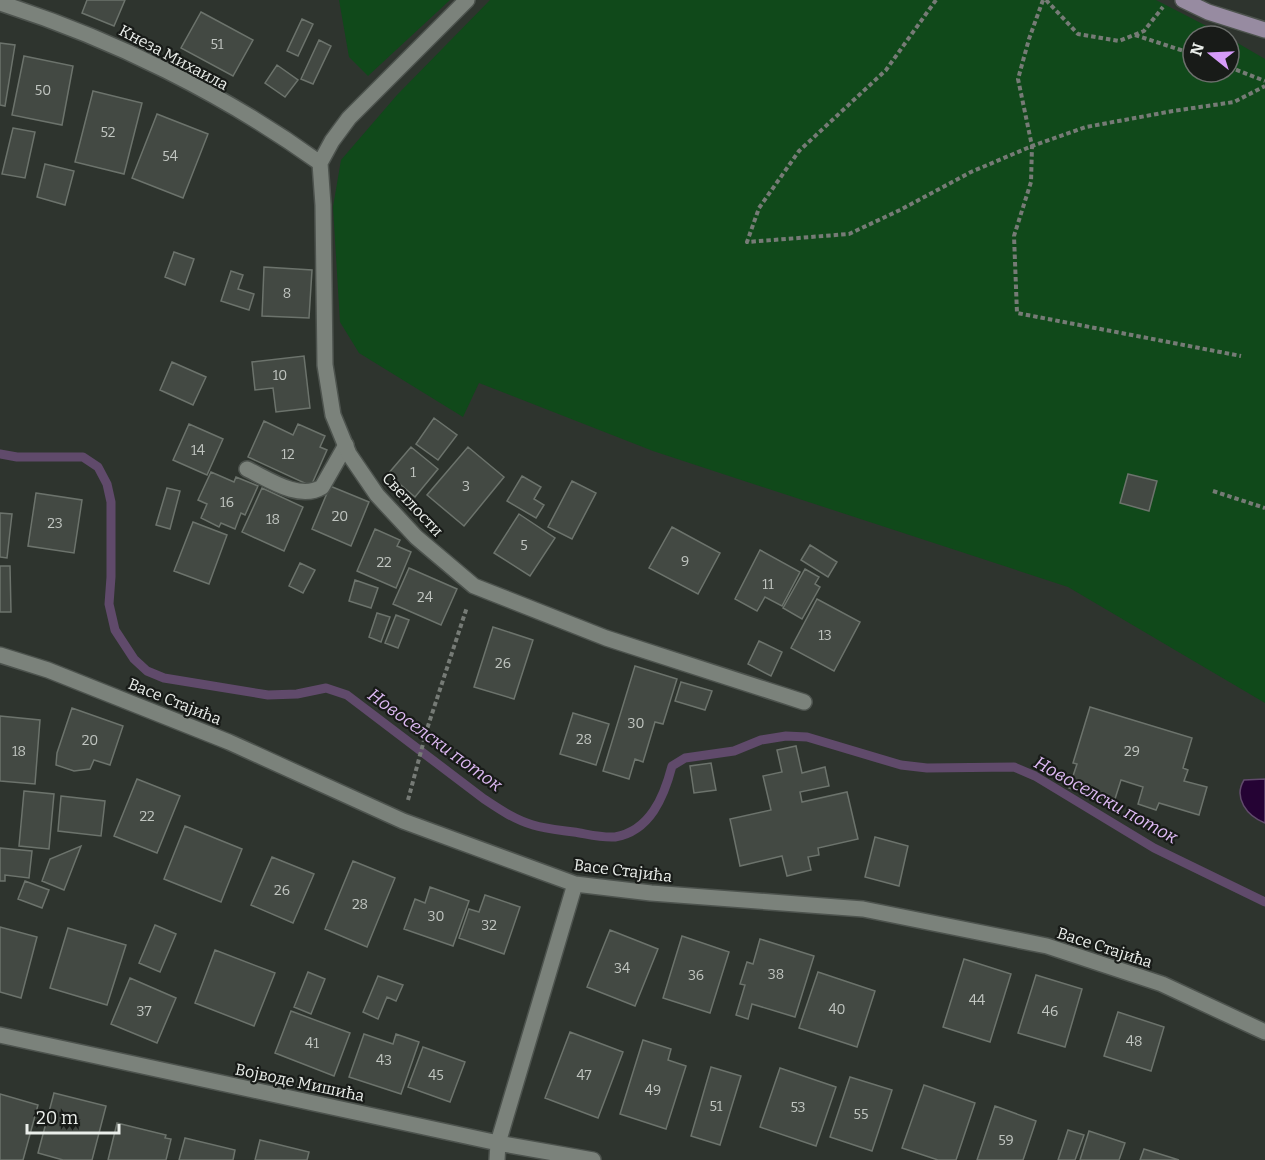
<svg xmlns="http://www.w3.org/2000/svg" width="1265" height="1160" font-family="Bitter,serif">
<rect width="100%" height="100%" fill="#2e342e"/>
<path fill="#10491a" d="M339,0H450L368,76L349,57Z
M490,0H1156L1226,36H1193V72H1229V38L1265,59V703L1068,587L653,451L479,383L463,417L359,353L340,322L333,207L341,160L397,95Z"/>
<path fill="#250334" stroke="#604a6b" stroke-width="1.5" d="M1265,779V823C1247,816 1233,798 1244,780Z"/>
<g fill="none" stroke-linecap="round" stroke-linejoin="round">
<path stroke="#604a6b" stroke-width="9" d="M0,454L17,457H83L98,467L107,484L111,502V577L109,604L115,630L134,659L147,671L164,678L268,695L297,694L326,688L347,695L484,799C499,809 515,820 533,825C546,829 560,830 574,832C587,834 601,838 615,837C650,831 664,797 672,766L685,758L734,751L761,740L786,736L807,737L901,765L927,768L1014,767L1035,776L1154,848L1265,902"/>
</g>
<path fill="#434943" stroke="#6c736c" stroke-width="1.5" d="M87,0H125L114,26L82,13Z
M201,12L253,40L233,76L181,48Z
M302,19L313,24L298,56L287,51Z
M319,40L331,46L313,84L301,79Z
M0,43L15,45L5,106L0,105Z
M24,56L73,66L62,125L12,115Z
M277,65L298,80L285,97L265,83Z
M93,91L142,103L124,174L75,162Z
M157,114L208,134L183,198L132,178Z
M13,128L35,132L25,178L2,174Z
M45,164L74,171L65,205L37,197Z
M174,252L194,259L185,285L165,277Z
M264,267L312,270L309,318L262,316Z
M231,271L243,275L238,289L254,294L249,310L221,301Z
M304,356L310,408L276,412L273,388L255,390L252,362Z
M172,362L206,377L193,405L160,390Z
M434,418L457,435L438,460L416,444Z
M264,421L293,435L298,424L325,436L320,447L327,450L311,486L248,457Z
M189,424L223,439L207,475L173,460Z
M411,447L438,469L415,497L388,474Z
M468,447L504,477L464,526L427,495Z
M211,472L234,482L236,477L258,486L245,515L241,513L235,529L221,523L219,527L201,518L207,504L198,500Z
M1128,474L1157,481L1149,511L1120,503Z
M522,476L541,487L534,499L544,505L536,518L507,501Z
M572,481L596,493L572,539L548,527Z
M330,486L369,502L351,546L312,529Z
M167,488L180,491L170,529L156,525Z
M262,488L303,507L284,551L242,532Z
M36,493L82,500L74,553L28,546Z
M0,513L12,514L7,558L0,557Z
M519,514L555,538L530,576L494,553Z
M193,522L227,535L209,584L174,571Z
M672,527L720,553L698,594L649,568Z
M375,529L400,540L397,546L411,552L396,588L357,571Z
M810,545L837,562L828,577L801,560Z
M760,550L800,572L782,606L765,597L757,611L735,599Z
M300,563L315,570L303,593L289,586Z
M0,566H10L11,612H0Z
M409,568L457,589L441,625L393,604Z
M805,569L819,577L815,584L820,587L802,619L783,608Z
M355,580L378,588L371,608L349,601Z
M817,599L860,622L834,671L791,648Z
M377,613L390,617L381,642L369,637Z
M396,615L409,620L398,648L385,643Z
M493,627L533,640L514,699L474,687Z
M759,641L782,652L771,676L748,664Z
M635,666L677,679L663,724L655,722L643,762L635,759L629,779L603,771Z
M681,682L712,691L705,710L675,701Z
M1090,707L1192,738L1183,768L1188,770L1184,781L1207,787L1199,815L1159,803L1156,810L1138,804L1143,787L1121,780L1114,802L1069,788L1077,764L1073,763Z
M72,708L123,726L110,765L94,760L90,769L74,771L56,765L57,753Z
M573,713L609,724L596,765L560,754Z
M0,716L40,720L35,784L0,781Z
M796,746L802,773L825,767L829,786L800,792L802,802L847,792L858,839L818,848L819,855L808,857L811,870L787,876L782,856L740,866L730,819L771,810L763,776L782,772L777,750Z
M711,763L716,790L694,793L690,766Z
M137,779L180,796L157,853L114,836Z
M24,791L54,794L49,849L19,846Z
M61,796L105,801L101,836L58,831Z
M185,826L242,849L221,902L164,879Z
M875,837L908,846L899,886L865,877Z
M81,846L64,890L42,881L50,859Z
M0,848L32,851L29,878L5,875V881H0Z
M272,857L314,874L293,923L251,905Z
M353,861L395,878L367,947L325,929Z
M25,881L49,890L42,908L18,899Z
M430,887L469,901L453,946L404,929L415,899L425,903Z
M485,895L520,907L504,954L459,938L469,909L479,912Z
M155,925L176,934L160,972L139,963Z
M0,927L37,937L21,998L0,992Z
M68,928L126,945L107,1005L50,988Z
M610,930L658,949L635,1006L587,987Z
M682,936L729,952L710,1013L663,998Z
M760,939L814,956L795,1017L752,1004L748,1019L736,1015L745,985L740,984L747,962L753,964Z
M215,950L275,973L254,1026L195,1003Z
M964,959L1011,974L990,1042L943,1027Z
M308,972L325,979L311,1014L294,1007Z
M818,972L875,991L857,1047L799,1028Z
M1036,975L1082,989L1065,1047L1018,1033Z
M378,976L403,985L396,1001L387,997L378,1019L363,1012Z
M130,978L176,998L157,1043L111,1024Z
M291,1011L350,1033L334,1076L275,1053Z
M1118,1012L1164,1027L1151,1071L1104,1056Z
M570,1032L623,1052L598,1118L545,1098Z
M364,1034L393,1044L396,1034L419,1042L401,1094L349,1077Z
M643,1040L671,1049L668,1060L686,1066L666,1129L620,1114Z
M423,1047L465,1062L450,1102L408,1087Z
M711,1067L741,1076L720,1145L691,1136Z
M780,1068L836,1087L816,1146L760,1127Z
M850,1077L892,1090L872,1151L830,1137Z
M924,1085L975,1103L956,1160H938L902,1148Z
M54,1093L106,1106L92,1160H63L38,1153Z
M0,1094L38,1105L23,1160H0Z
M995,1106L1036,1121L1023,1160H977Z
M117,1123L166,1135L165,1138L171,1139L166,1160H108Z
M1068,1130L1084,1135L1075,1160H1058Z
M1089,1131L1125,1143L1119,1160H1080Z
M185,1138L235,1150L233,1160H179Z
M260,1140L309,1152L307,1160H255Z
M1144,1149L1179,1160H1140Z"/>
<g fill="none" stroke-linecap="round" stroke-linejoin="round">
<defs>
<path id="lane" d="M247,469C268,479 299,501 322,487L346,445"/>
<path id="street" d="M467,0L349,118L332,141L320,163L323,205L325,365L333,415L349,454L377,495L416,537L474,586L606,638L804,702
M0,3C113,39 224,94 320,163
M0,655L48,670L229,742L403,821L575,884L651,893L863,909L1047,946L1162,984L1265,1032
M0,1035L498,1143L593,1160
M497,1160L498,1143L575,884"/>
<path id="secondary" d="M1183,0L1208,12L1265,30"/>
</defs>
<use href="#lane" stroke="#4d534e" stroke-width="18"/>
<use href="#street" stroke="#4d534e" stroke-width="18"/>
<use href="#secondary" stroke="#4d534e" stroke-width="18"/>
<path stroke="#767b76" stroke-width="4" stroke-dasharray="4.5 3" stroke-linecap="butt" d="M936,0L886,70L799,151L759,208L747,242L849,234L900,210L971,172L1032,146L1086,127L1173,111L1234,102L1265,86
M1043,0L1029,39L1018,79L1032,146L1031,182L1014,236L1017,313L1241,356
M1046,0L1078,34L1119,41L1144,31L1163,7
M1135,35L1193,54
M1229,67L1265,81
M1213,491L1265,508
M408,800L427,729L467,607"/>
<use href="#lane" stroke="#7b827b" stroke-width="15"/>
<use href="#street" stroke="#7b827b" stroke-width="15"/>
<use href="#secondary" stroke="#978ba1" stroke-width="15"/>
</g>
<g text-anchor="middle" stroke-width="4.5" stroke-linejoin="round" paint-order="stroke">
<g font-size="14" fill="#c0c5c0">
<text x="217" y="49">51</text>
<text x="43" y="95">50</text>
<text x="108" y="137">52</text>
<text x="170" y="161">54</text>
<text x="287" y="298">8</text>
<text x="280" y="380">10</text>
<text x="198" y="455">14</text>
<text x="288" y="459">12</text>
<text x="413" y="477">1</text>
<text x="466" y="491">3</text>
<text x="227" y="507">16</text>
<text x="340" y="521">20</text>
<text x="273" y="524">18</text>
<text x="55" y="528">23</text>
<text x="524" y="550">5</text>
<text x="685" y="566">9</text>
<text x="384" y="567">22</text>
<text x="768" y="589">11</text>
<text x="425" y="602">24</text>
<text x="825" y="640">13</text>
<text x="503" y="668">26</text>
<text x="636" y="728">30</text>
<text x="584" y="744">28</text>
<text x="90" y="745">20</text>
<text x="19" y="756">18</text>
<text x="1132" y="756">29</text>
<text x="147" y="821">22</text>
<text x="282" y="895">26</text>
<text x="360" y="909">28</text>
<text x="436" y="921">30</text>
<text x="489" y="930">32</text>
<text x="622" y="973">34</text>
<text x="776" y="979">38</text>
<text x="696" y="980">36</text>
<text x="977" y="1005">44</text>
<text x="837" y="1014">40</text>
<text x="144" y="1016">37</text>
<text x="1050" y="1016">46</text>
<text x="1134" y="1046">48</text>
<text x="312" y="1048">41</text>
<text x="384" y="1065">43</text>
<text x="436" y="1080">45</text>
<text x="584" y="1080">47</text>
<text x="653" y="1095">49</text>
<text x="716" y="1111">51</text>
<text x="798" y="1112">53</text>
<text x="861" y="1119">55</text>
<text x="1006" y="1145">59</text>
</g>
<g font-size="16" fill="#eaeeea" stroke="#181b18">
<text transform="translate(174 57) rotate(28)" y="6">Кнеза Михаила</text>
<text transform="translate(413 504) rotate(47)" y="6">Светлости</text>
<text transform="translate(175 701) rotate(22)" y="6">Васе Стајића</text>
<text transform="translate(623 870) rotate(7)" y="6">Васе Стајића</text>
<text transform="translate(1105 947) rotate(18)" y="6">Васе Стајића</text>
<text transform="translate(300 1082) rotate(12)" y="6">Војводе Мишића</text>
</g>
<g font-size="18" font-style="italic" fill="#ddb9f3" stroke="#181b18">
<text transform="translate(435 740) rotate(36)" y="6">Новоселски поток</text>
<text transform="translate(1106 800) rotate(29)" y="6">Новоселски поток</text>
</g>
</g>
<g transform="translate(1211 54) rotate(288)"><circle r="28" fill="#181b18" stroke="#6c6f6c" stroke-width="1.5"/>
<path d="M0-4.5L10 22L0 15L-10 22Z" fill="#d69bf9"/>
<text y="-9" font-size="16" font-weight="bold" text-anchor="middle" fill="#eaeeea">N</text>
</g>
<path d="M27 1124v9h92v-9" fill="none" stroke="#eaeeea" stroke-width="3"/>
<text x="36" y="1124" font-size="18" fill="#eaeeea" stroke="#181b18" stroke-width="4.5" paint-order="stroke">20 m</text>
</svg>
